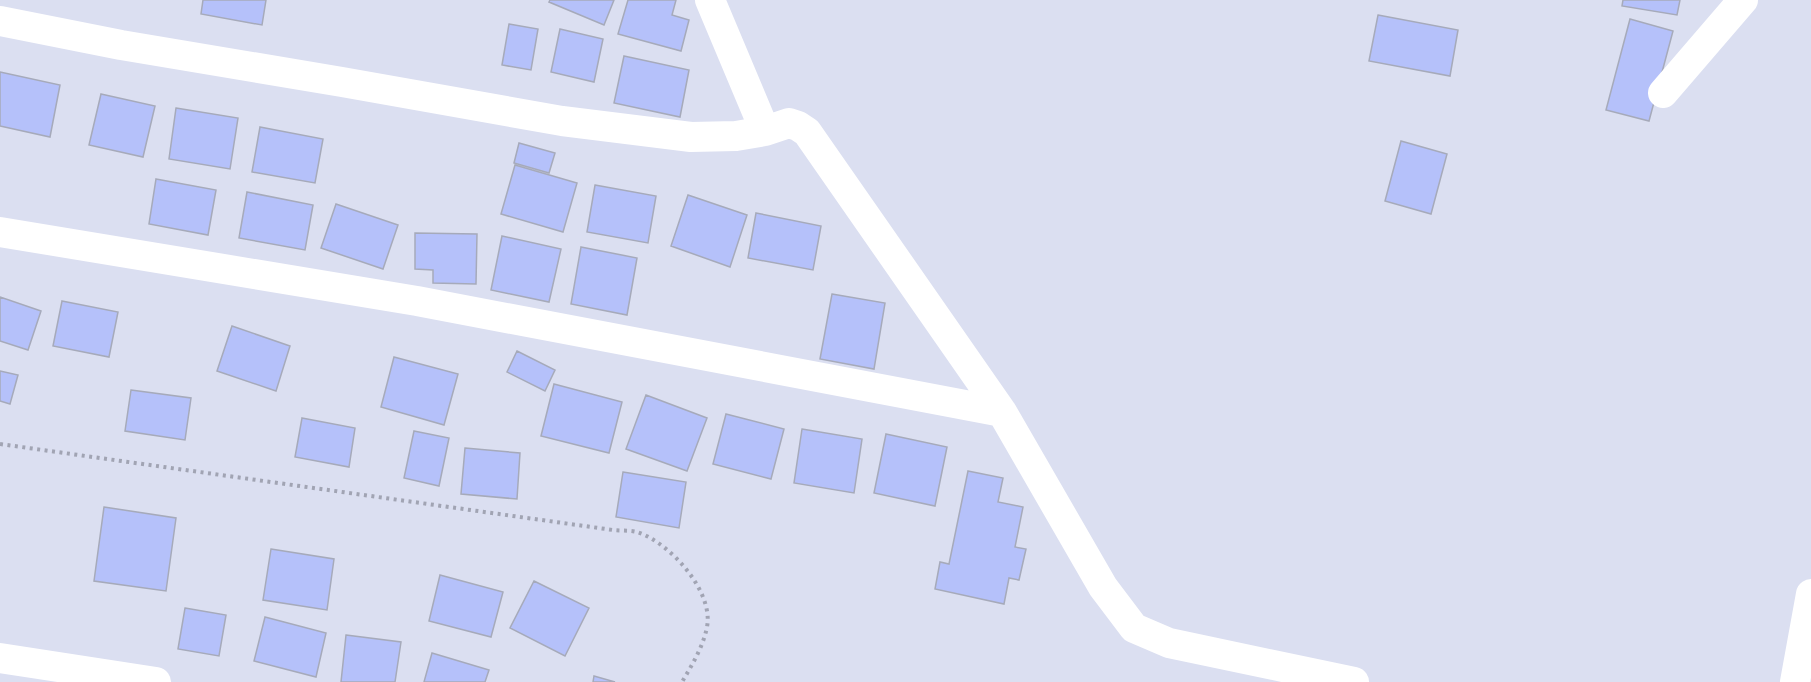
<svg xmlns="http://www.w3.org/2000/svg" width="1811" height="682" font-family="Helvetica,sans-serif">
<rect width="100%" height="100%" fill="#dbdff1"/>
<path fill="#b5c1fa" stroke="#a6aaba" stroke-width="1.5" d="M203,0H266L262,25L201,14Z
M550,0H614L604,25L549,2Z
M628,0H676L672,15L689,20L681,51L618,34Z
M1623,0H1680L1677,15L1622,6Z
M1378,15L1458,30L1450,76L1369,61Z
M1630,19L1673,31L1649,121L1606,110Z
M509,24L538,29L531,70L502,65Z
M560,29L603,39L594,82L551,72Z
M624,56L689,70L680,117L614,103Z
M0,72L60,85L50,137L0,126Z
M101,94L155,106L143,157L89,145Z
M176,108L238,118L230,169L169,159Z
M260,127L323,139L315,183L252,172Z
M1401,141L1447,154L1431,214L1385,201Z
M519,143L555,153L549,173L514,163Z
M515,165L577,183L563,232L501,214Z
M156,179L216,190L208,235L149,224Z
M595,185L656,196L648,243L587,232Z
M247,192L313,205L305,250L239,238Z
M688,195L747,215L730,267L671,246Z
M336,204L398,225L383,269L321,248Z
M756,213L821,226L813,270L748,258Z
M415,233L477,234L476,284L433,283V270L415,269Z
M502,236L561,249L549,302L491,290Z
M581,247L637,258L627,315L571,304Z
M832,294L885,303L874,369L820,359Z
M0,297L41,311L28,350L0,341Z
M62,301L118,312L109,357L53,346Z
M232,326L290,346L276,391L217,371Z
M517,351L555,370L545,391L507,372Z
M394,357L458,374L444,425L381,407Z
M0,371L18,375L10,404L0,401Z
M554,384L622,402L609,453L541,436Z
M131,390L191,398L185,440L125,431Z
M646,395L707,418L687,471L626,449Z
M726,414L784,429L771,479L713,464Z
M302,418L355,428L349,467L295,457Z
M802,429L862,439L854,493L794,483Z
M414,431L449,438L439,486L404,478Z
M886,434L947,447L935,506L874,493Z
M465,448L520,453L517,499L461,494Z
M968,471L1003,478L998,502L1023,507L1015,547L1026,549L1019,580L1009,578L1004,604L935,589L940,562L949,564Z
M623,472L686,482L679,528L616,517Z
M104,507L176,518L166,591L94,581Z
M271,549L334,559L327,610L263,600Z
M440,575L503,592L491,637L429,621Z
M534,581L589,608L565,656L510,628Z
M185,608L226,615L219,656L178,649Z
M265,617L326,633L316,677L254,661Z
M346,635L401,642L395,682H341Z
M432,653L489,670L485,682H424Z
M594,676L615,682H593Z"/>
<g fill="none" stroke-linecap="round" stroke-linejoin="round">
<path stroke="#a1a4b3" stroke-width="4" stroke-dasharray="3 4.5" stroke-linecap="butt" d="M0,444L613,530C621,531 630,530 637,532C669,542 714,591 707,627C703,647 692,665 682,682"/>
<path stroke="#fff" stroke-width="30" d="M710,0L765,131
M0,21L121,45L342,82L562,121L691,137L736,136L765,131L789,123L798,126L807,132L1002,412L1103,587L1134,628L1169,643L1354,682
M1663,93L1743,0
M0,232L417,301L1002,412
M0,658L156,682
M1795,682L1811,594"/>
</g>
</svg>
